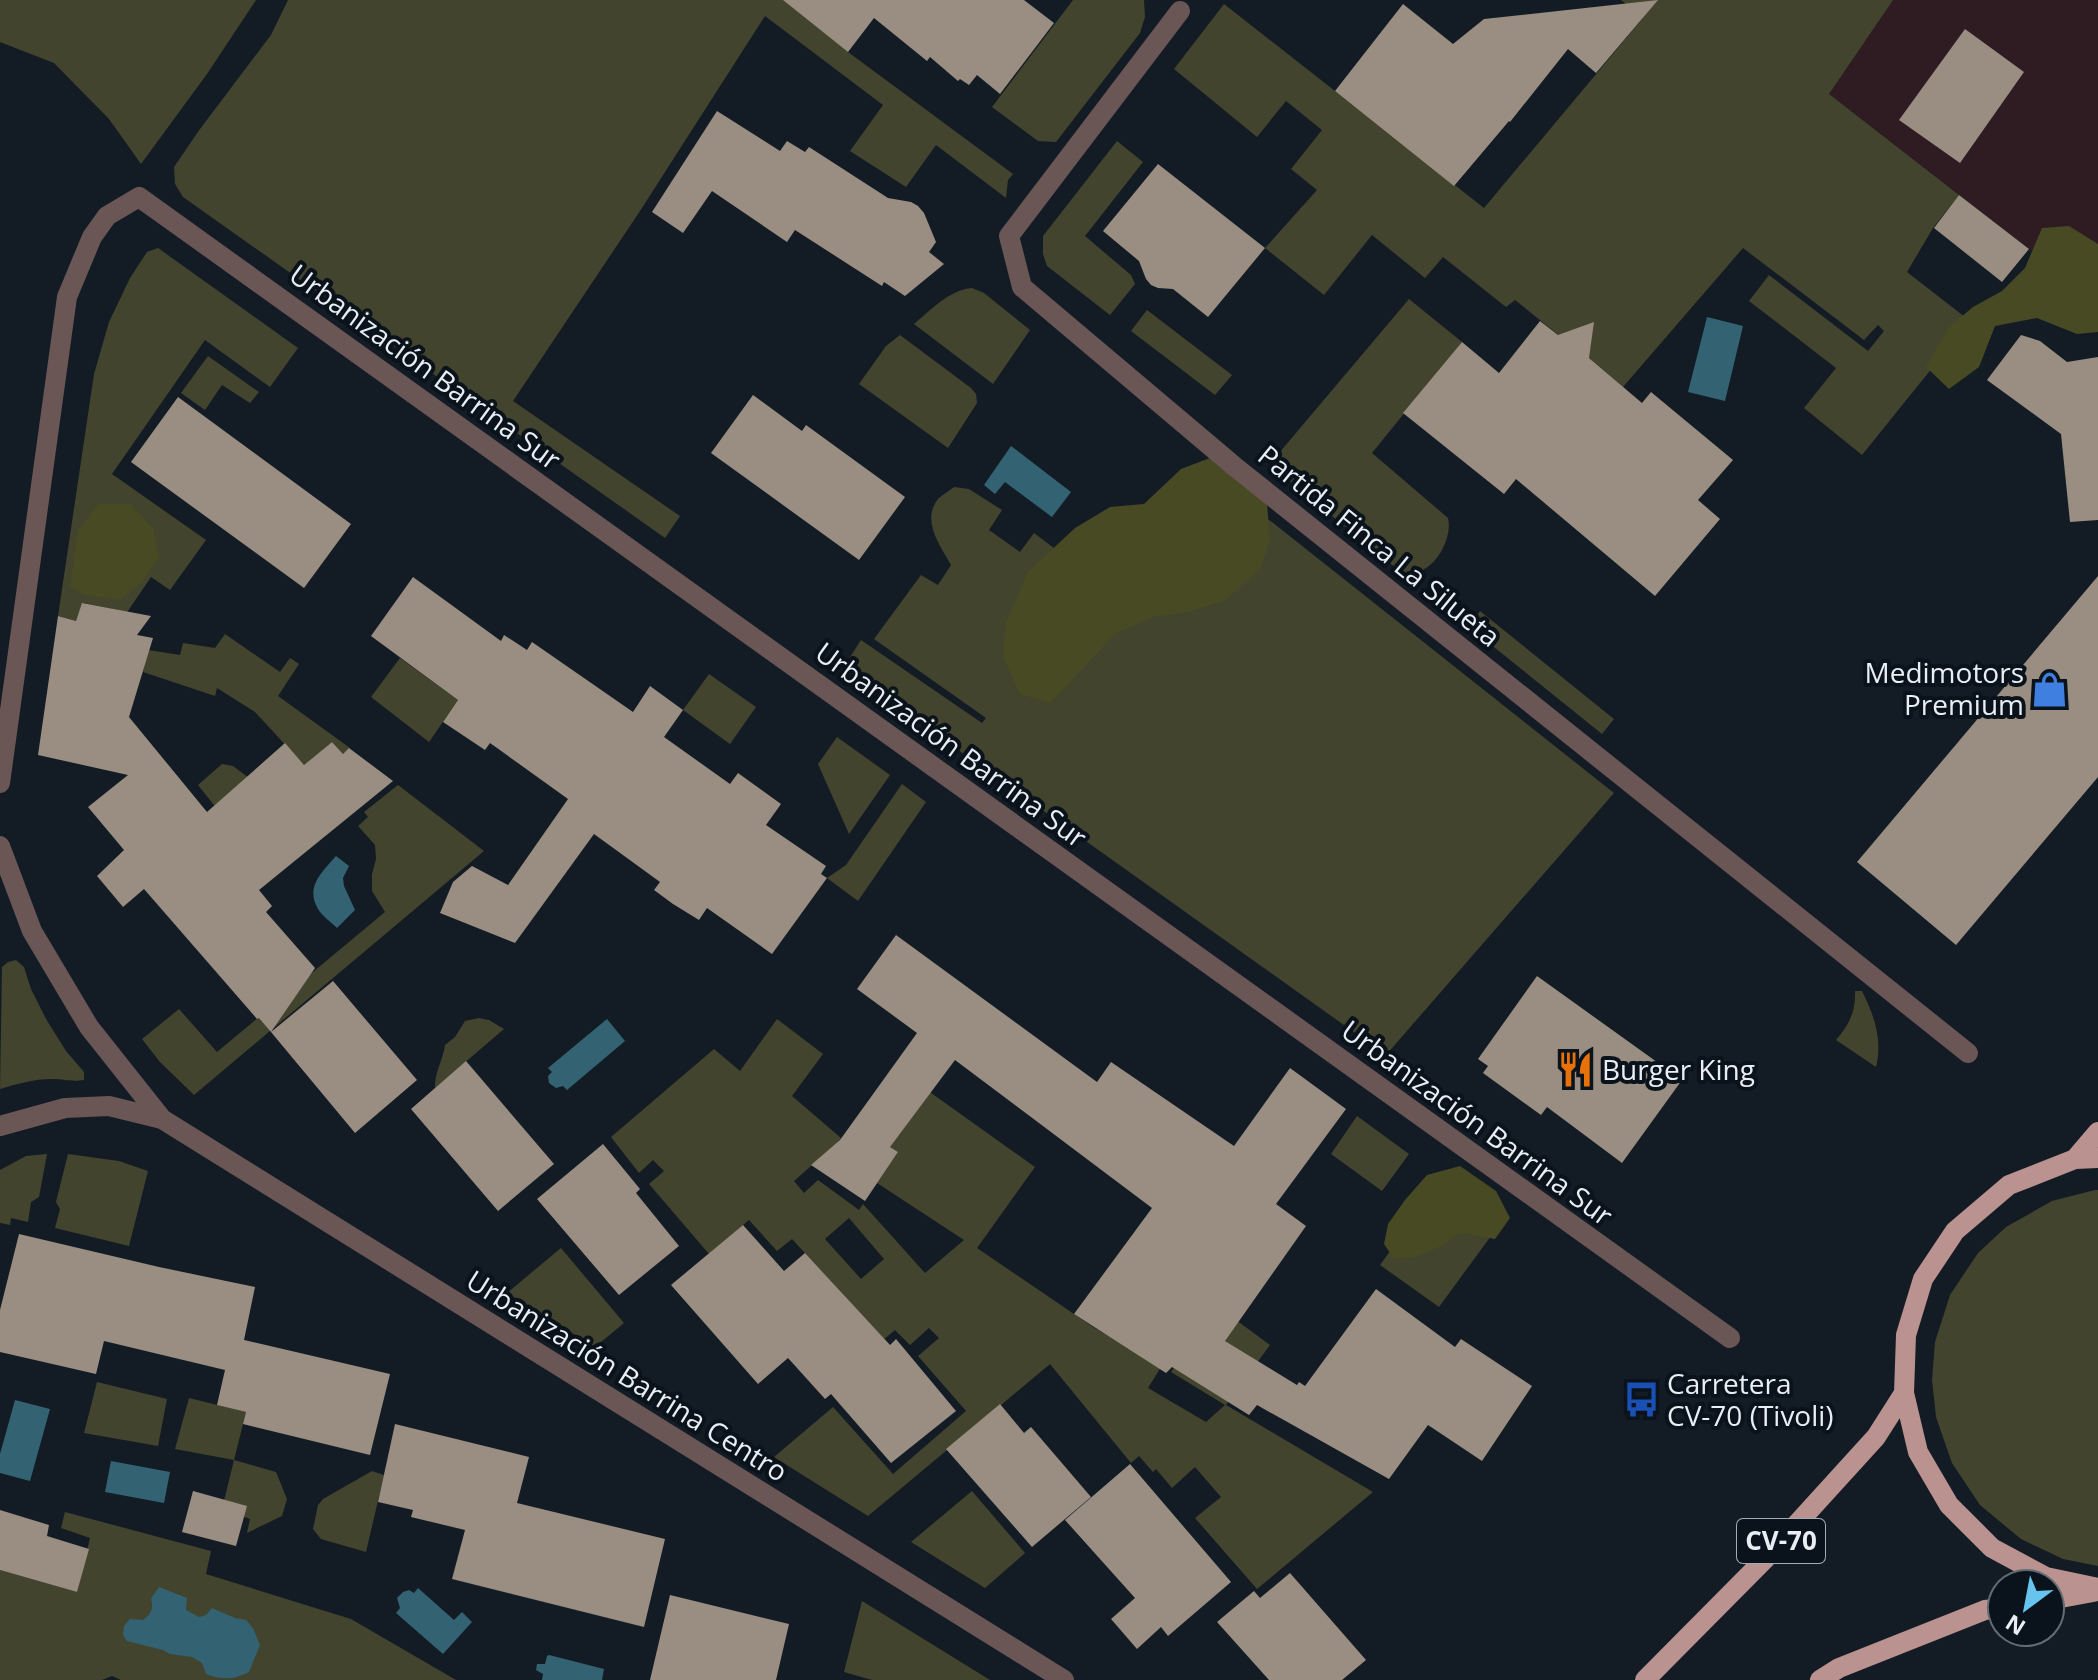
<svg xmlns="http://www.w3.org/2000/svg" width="2098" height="1680" font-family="'Open Sans',sans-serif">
<rect width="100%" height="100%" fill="#131c25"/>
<path fill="#2e1c22" d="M1707,0H2098V299L2029,249Z"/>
<path fill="#42442d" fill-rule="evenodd" d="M0,0H256L207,74L141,164L109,119L54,63L0,42Z
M288,0H822L848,52L1013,174L1008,180L1006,198L936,145L906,187L850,151L883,105L765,16L640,211L513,401L680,516L665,538L183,197L175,184L174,167L200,129L271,35Z
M1073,0H1144L1145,17L1140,33L1056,142L1038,141L992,107Z
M1621,0H1893L1829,94L1959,195L1933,228L1907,272L1970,321L1862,455L1804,408L1836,368L1749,301L1769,275L1868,351L1884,331L1878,325L1864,340L1743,248L1623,387L1588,357L1591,343L1584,332L1573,330L1561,337L1515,300L1506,307L1443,257L1425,278L1372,235L1324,295L1265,248L1317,190L1291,169L1322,130L1286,101L1257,137L1174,69L1224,4L1484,208L1643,18Z
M1117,141L1143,162L1085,236L1131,275L1135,284L1110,315L1047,266L1043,254V236Z
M158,248L298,348L270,387L205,340L112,474L206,540L170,590L151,577L115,630L118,610L83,603L76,621L58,616L94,374L109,322L130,278L147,252Z
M972,288L984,293L1030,330L993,384L914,324C931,310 949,290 972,288Z
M1409,299L1462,342L1372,453L1448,518C1452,534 1441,559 1426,568C1419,573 1410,573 1401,572L1269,465Z
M1147,310L1232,375L1215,395L1131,331Z
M900,335L971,388L976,394L977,403L948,448L859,384L886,346Z
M208,356L259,392L250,403L222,385L205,410L181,393Z
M954,487L969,489L1002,510L989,530L1020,552L1034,533L1095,579L1239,496L1614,793L1386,1055L843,668L861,640L982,723L986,718L874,639L921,575L938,585L951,565C940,545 921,521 938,499C942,495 949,491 954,487Z
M1480,611L1614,719L1602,734L1474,631V621Z
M225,634L280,672L290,658L299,664L278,696L350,748L343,754L332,742L304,765L255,712L217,688L215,696L143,672L148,650L180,655L183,643L215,648Z
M400,658L458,700L429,742L371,697Z
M709,674L756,707L730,744L683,710Z
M837,737L890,775L849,834L818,764Z
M222,764L233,766L269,793L248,848L198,785Z
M902,784L926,802L858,901L827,878L846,865Z
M398,785L484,851L194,1095L160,1062L142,1039L179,1009L217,1052L385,912L372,891V874L376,859L375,845L358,826L368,817L364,812Z
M16,960L24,967L31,989L46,1019L66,1051L84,1072V1080C71,1082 64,1079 52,1079C35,1079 16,1084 0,1089L2,967L8,962Z
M1855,991H1862C1874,1015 1883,1040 1876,1067L1836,1040C1849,1025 1856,1011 1855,991Z
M479,1018L489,1020L504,1029L435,1088C434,1074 443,1060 445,1045L455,1037L465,1021Z
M777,1019L823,1054L792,1096L841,1138L831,1152L828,1151L794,1181L804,1193L818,1180L859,1210L863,1204L925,1273L964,1240L877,1183L898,1152L872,1136L913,1080L1035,1167L977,1248L1093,1327L1161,1367L1148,1388L1206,1422L1225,1405L1171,1372L1188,1349L1152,1258L1270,1345L1226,1405L1373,1492L1257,1589L1195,1518L1221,1497L1195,1467L1172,1488L1156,1469L1153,1472L1139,1456L1131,1463L1050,1364L868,1516L774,1457L833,1407L893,1474L966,1411L918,1356L939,1338L929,1328L910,1345L895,1330L870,1351L842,1293L792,1239L777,1251L749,1220L709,1254L649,1184L664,1171L653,1160L639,1173L611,1137L714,1049L740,1071ZM849,1218L884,1259L861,1279L825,1239Z
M1357,1116L1409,1154L1382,1191L1331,1154Z
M47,1154L39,1197L31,1202L28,1222L11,1218L10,1225L0,1223V1170L26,1156Z
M68,1154L119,1161L148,1171L129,1246L55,1228L60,1209L56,1202Z
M1443,1178L1502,1221L1439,1307L1380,1265Z
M2095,1190H2098V1566L2063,1559L2021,1539L1980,1505L1952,1463L1936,1417L1932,1380L1935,1342L1950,1295L1978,1253L2006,1227L2052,1201Z
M561,1248L624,1323L595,1347L507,1293Z
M97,1382L167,1399L158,1446L84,1433Z
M189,1398L246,1412L234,1460L276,1472L287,1499L282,1516L247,1533L250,1519L222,1509L234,1460L175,1449Z
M372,1471L384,1475L366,1552L321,1539L313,1529L318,1505L323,1499Z
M972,1491L1025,1553L985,1588L911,1542Z
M65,1512L211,1551L206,1574L351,1619L456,1680H121L112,1676L102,1680H0V1570L77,1592L90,1538L61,1528Z
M862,1601L990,1680H872L844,1672Z"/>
<path fill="#484a24" d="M2069,226L2098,244V332L2077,334L2037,318L1995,326L1979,367L1949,389L1926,367L1948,328L1973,307L2002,291L2025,268L2042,228Z
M1210,458L1267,504L1270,539L1261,568L1226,600L1188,612L1153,617L1116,633L1050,703L1020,694L1003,657L1006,622L1028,572L1075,528L1110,507L1144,504L1181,469Z
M99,504H131L153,528L159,557L142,582L120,600L83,594L70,587L78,530Z
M1460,1166L1496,1191L1510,1218L1495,1239L1467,1234L1456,1235L1444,1245L1416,1257L1394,1259L1384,1244L1388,1224L1405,1200L1427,1175Z"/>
<path fill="#336372" d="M1707,317L1743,326L1725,401L1688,392Z
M1011,446L1071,492L1052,517L1005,482L995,494L984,485Z
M336,856L349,866L343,878L344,886L355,910L337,928C331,922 322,916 318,909C305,887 322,872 336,856Z
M607,1019L625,1041L567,1090L563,1086L556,1088L549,1083L548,1076L552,1072L548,1068Z
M15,1400L50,1409L30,1481L0,1473V1454Z
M111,1461L170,1472L164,1503L105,1492Z
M159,1587L187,1598L186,1610L199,1617L206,1615L212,1608L235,1618L246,1620L253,1628L260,1645L249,1672C233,1680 222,1680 206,1674L202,1663L192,1657L170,1654L163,1650L127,1641L123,1635L124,1626L130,1619L143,1620C151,1614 154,1609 151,1599Z
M418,1588L454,1620L462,1612L472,1622L443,1654L396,1613L400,1608L397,1598L403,1592L409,1590L414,1593Z
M549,1655L604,1669L602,1680H542L543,1674L536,1670L537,1664H545L547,1656Z"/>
<path fill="#998e81" d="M783,0H1024L1054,23L1000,94L977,75L969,85L960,79L958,81L930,57L927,61L874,18L848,52Z
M1658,0L1596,73L1568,49L1510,122L1509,121L1454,186L1335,91L1403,4L1453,44L1484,19Z
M1965,29L2024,72L1960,163L1899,120Z
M717,111L780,151L787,141L805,152L809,147L888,198L911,202L918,206L924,213L936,242L929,252L944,264L905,296L884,282L882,286L795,230L787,242L712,191L683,233L652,212Z
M1158,164L1265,248L1208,317L1173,289L1158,288L1151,285L1146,279L1139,261L1103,231Z
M1959,195L2029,249L2002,282L1934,228Z
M1540,321L1558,335L1594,322L1589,358L1642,403L1651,392L1733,460L1698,500L1720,519L1655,596L1516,479L1504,494L1403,413L1462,342L1499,373Z
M2021,335L2040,341L2067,362L2098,357V520L2070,522L2061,434L1987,380Z
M753,395L802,431L806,425L905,497L859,560L711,453Z
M178,397L351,524L304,588L131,462Z
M2098,576V777L1956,945L1857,862Z
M413,577L501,641L504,635L527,650L532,642L633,712L650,686L683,710L664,737L730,784L738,773L781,804L766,825L826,866L821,874L827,878L772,954L707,908L699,920L673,904L654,890L660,882L594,834L515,943L440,913L453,882L472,866L508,885L568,799L490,743L485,750L443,722L458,700L371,636Z
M82,603L151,616L137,635L153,638L129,717L207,812L285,743L304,765L332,742L343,754L349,748L393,781L259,890L272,906L266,912L315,968L271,1032L259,1018L257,1019L144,889L123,907L97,876L124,850L88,807L128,775L38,755L58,616L76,621Z
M896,935L1097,1082L1111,1062L1234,1146L1290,1068L1346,1109L1276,1204L1306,1226L1225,1341L1297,1385L1299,1382L1305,1386L1376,1289L1455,1347L1461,1339L1532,1386L1482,1461L1428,1425L1389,1479L1257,1405L1249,1415L1172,1367L1166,1373L1074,1314L1152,1208L955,1060L890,1147L898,1152L865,1201L811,1165L840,1140L917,1033L857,989Z
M1537,976L1682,1080L1622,1163L1547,1107L1541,1115L1483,1073L1488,1066L1478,1059Z
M333,981L417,1080L355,1133L271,1032Z
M466,1061L554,1164L498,1211L411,1109Z
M603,1144L640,1189L636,1193L679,1246L619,1295L537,1199Z
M743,1225L784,1271L805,1253L890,1345L896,1339L956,1411L891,1463L831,1394L825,1399L788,1358L758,1384L671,1285Z
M19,1234L159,1267L255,1287L244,1340L390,1374L370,1455L243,1424L246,1412L217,1405L225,1370L104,1341L96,1374L0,1352V1310Z
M1000,1404L1024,1433L1031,1427L1091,1497L1032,1547L946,1449Z
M395,1424L529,1457L517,1503L665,1539L644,1627L452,1579L465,1530L411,1517L413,1510L378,1502Z
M1130,1464L1231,1582L1168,1636L1161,1627L1137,1649L1111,1619L1135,1598L1065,1520Z
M193,1491L247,1506L236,1546L182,1532Z
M0,1510L49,1525L47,1536L89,1549L77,1592L0,1570Z
M1290,1573L1366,1660L1342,1680H1269L1217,1622L1254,1591L1260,1598Z
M670,1595L789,1624L776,1680H650Z"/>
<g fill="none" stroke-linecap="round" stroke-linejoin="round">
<path stroke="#6a5655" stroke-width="20" d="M1180,11L1009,236L1022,287L1234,466L1968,1053
M0,783L67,297L92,237L107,216L139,197L1730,1338
M0,846L32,931L89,1027L162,1119
M0,1126L65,1108L109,1106L162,1119L1064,1680"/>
<path stroke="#ba928f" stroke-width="20" d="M2098,1158L2075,1159L2009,1185L1955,1231L1923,1279L1906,1335L1904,1393L1918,1452L1949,1505L1992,1548L2046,1577L2098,1588
M2075,1159L2098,1132
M2050,1600L2093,1592
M1645,1680L1765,1559L1876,1437L1904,1393
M1820,1680L1839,1668L1985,1610L2002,1608"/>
</g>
<defs>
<symbol id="shop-bare" viewBox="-9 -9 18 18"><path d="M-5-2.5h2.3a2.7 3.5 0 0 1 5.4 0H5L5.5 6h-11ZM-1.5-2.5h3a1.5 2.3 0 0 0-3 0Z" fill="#3f7fe0" stroke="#0a131c" stroke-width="2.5" paint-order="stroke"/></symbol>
<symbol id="restaurant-bare" viewBox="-9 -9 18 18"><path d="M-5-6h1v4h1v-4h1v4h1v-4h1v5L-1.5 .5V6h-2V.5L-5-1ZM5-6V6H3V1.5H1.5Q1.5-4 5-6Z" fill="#e8710a" stroke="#0a131c" stroke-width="2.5" paint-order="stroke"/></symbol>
<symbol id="bus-bare" viewBox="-9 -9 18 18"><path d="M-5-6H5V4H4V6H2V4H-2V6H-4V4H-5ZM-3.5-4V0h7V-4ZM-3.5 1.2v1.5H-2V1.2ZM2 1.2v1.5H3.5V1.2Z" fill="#1a4fb4" stroke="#0a131c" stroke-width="2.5" paint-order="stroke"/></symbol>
</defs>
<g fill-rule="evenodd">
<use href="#shop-bare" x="2024" y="664" width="51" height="51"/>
<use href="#restaurant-bare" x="1550" y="1044" width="51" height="51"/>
<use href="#bus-bare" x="1616" y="1374" width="51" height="51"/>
</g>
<g text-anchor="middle" stroke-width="8" stroke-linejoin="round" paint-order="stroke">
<rect fill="#0a131c" stroke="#a5acb3" stroke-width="2" x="1737" y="1519" width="88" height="44" rx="6"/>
<g font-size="26" font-weight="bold" fill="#e7eef4">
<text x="1781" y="1550">CV-70</text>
</g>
<g font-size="28" fill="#e7eef4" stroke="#0a131c">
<text transform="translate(425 367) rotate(36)" y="10">Urbanización Barrina Sur</text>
<text transform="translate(1379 546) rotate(39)" y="10">Partida Finca La Silueta</text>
<text transform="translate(951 745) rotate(36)" y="10">Urbanización Barrina Sur</text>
<text transform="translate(1477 1123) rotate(36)" y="10">Urbanización Barrina Sur</text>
<text transform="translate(627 1376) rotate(32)" y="10">Urbanización Barrina Centro</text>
</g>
<g font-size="28" fill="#e7eef4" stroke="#0a131c" text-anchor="start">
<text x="2024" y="683" text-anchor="end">Medimotors<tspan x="2024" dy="32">Premium</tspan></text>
<text x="1602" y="1080">Burger King</text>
<text x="1667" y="1394">Carretera<tspan x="1667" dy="32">CV-70 (Tivoli)</tspan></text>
</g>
</g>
<g transform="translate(2026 1608) rotate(212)"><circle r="38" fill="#0a131c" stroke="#626b72" stroke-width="2"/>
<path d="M0-6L14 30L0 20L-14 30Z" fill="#66c4ef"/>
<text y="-12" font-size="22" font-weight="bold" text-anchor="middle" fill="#e7eef4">N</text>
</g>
</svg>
